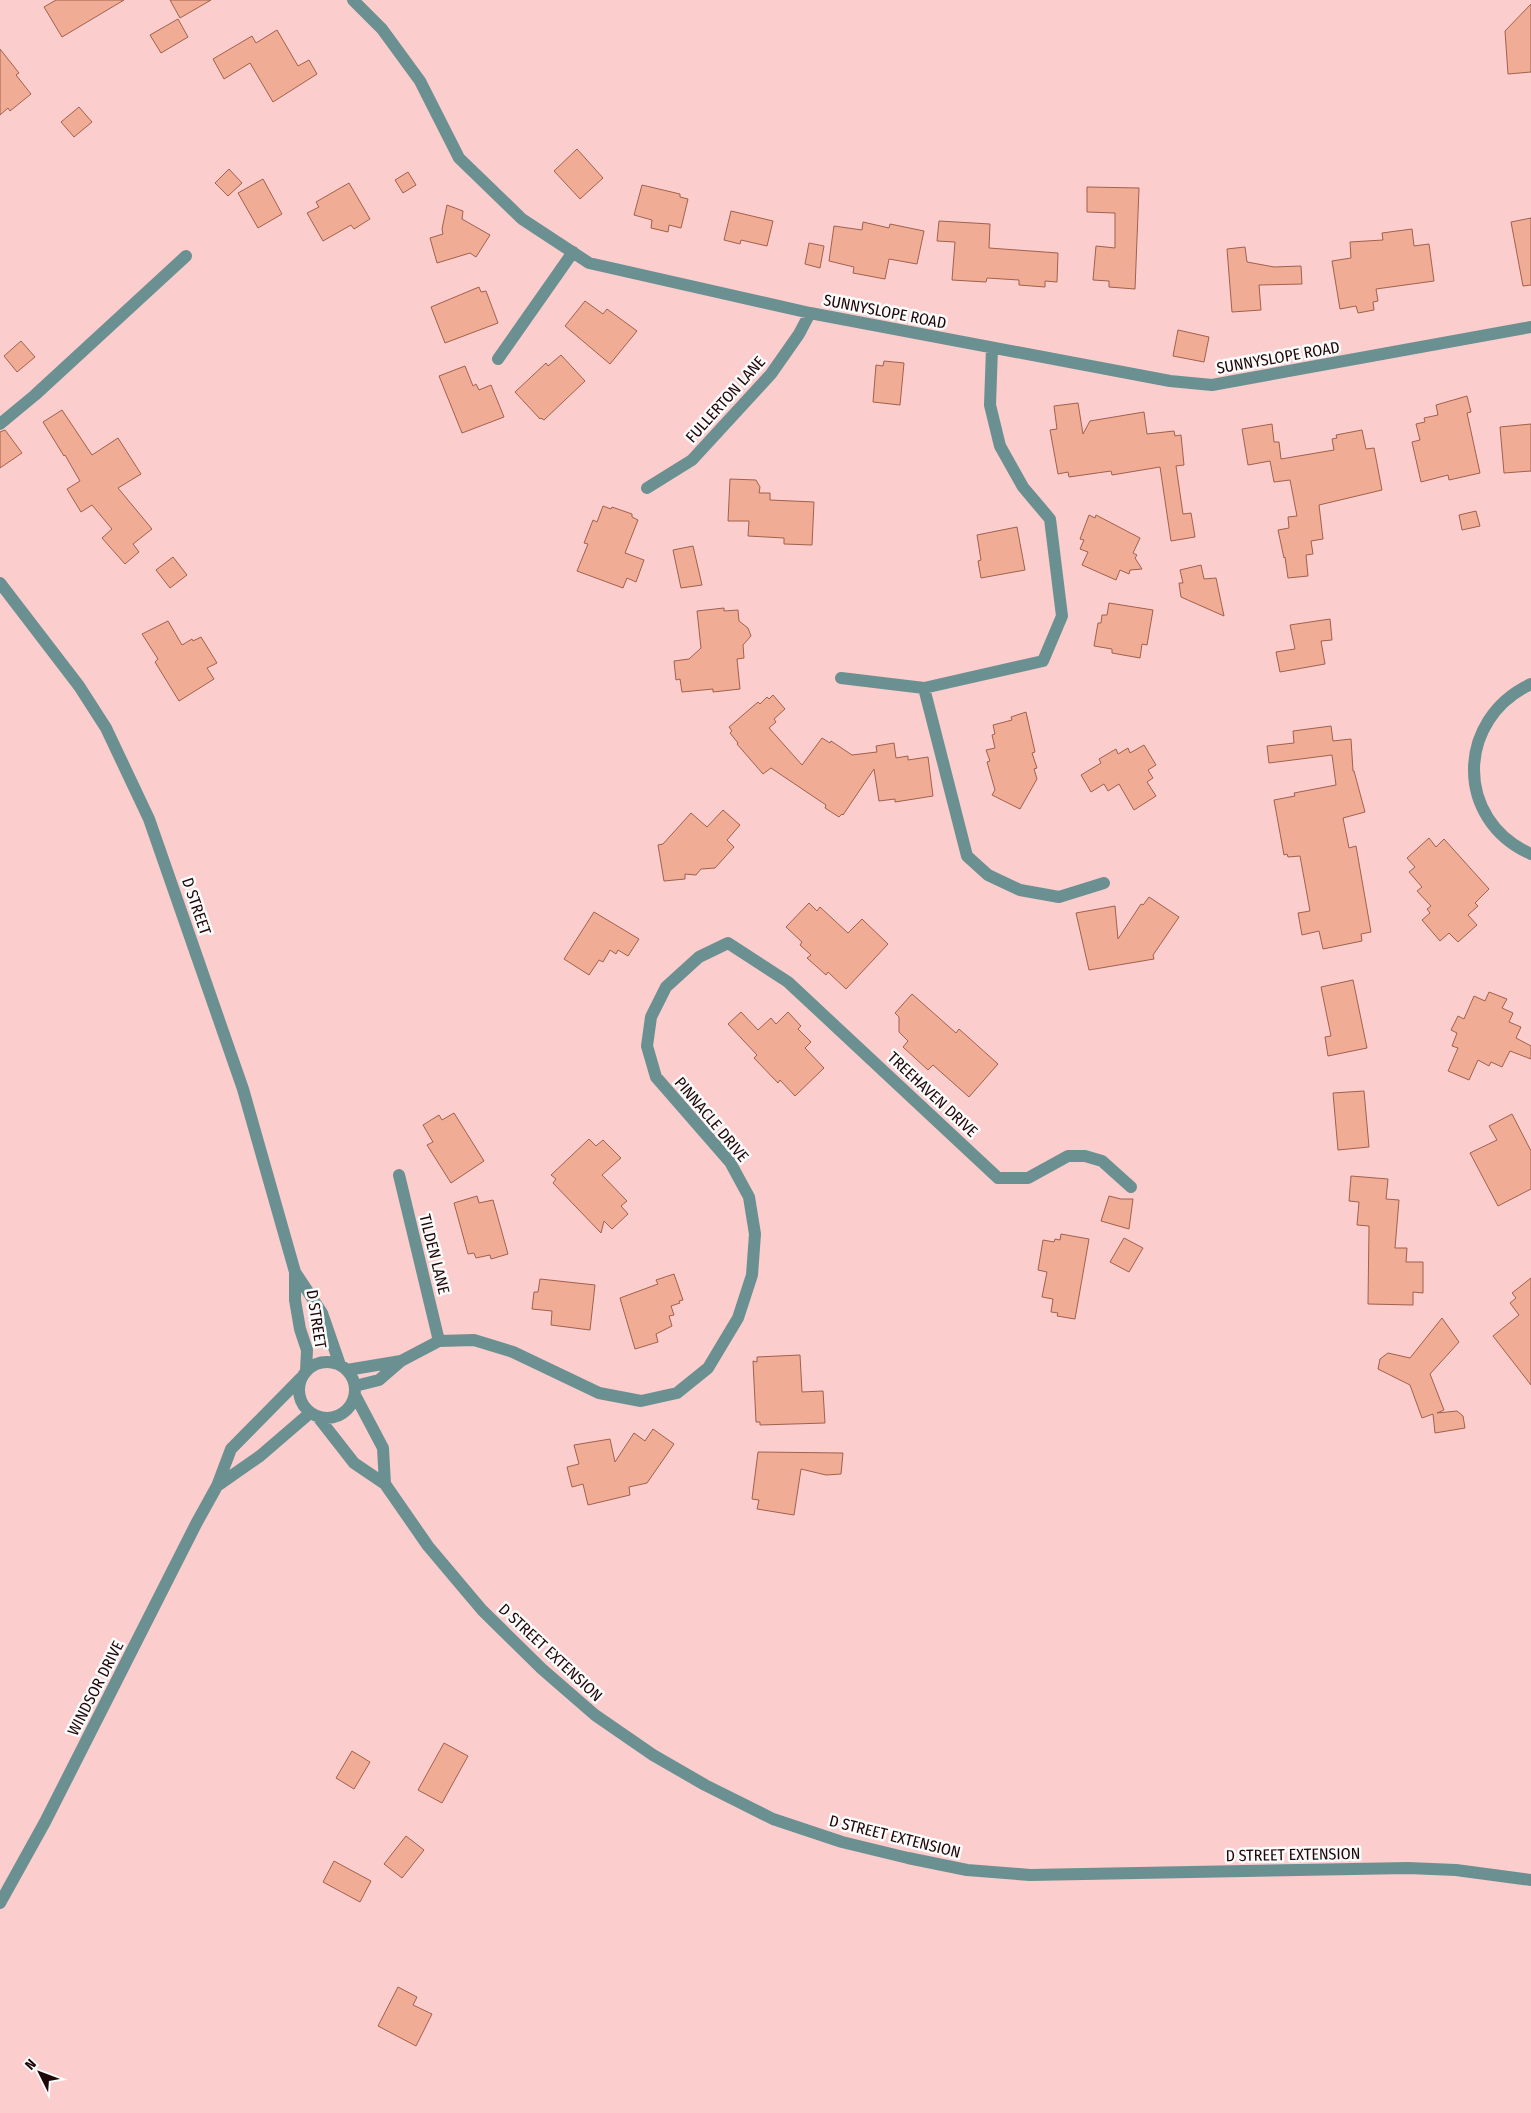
<svg xmlns="http://www.w3.org/2000/svg" width="1531" height="2113" font-family="'Fira Sans Condensed',sans-serif">
<rect width="100%" height="100%" fill="#fbcdcc"/>
<path fill="#f1ac96" stroke="#a0614d" d="M56,0H124L62,37L44,7Z
M170,0H211L180,18Z
M1531,4V72L1508,74L1505,31Z
M178,19L188,37L161,53L150,35Z
M277,30L298,66L309,60L317,74L273,102L250,63L224,79L213,59L252,36L256,43Z
M0,49L19,73L16,75L31,94L10,111L8,108L0,115Z
M79,107L92,122L74,137L61,122Z
M577,149L603,178L580,199L554,171Z
M229,169L242,183L228,196L215,183Z
M408,172L416,185L403,193L395,180Z
M263,179L282,214L258,228L238,193Z
M349,183L370,219L354,229L351,225L323,241L307,213L319,207L316,202Z
M642,185L680,194V197L688,199L681,228L669,225L668,232L651,228L652,220L634,215Z
M1087,187L1139,188L1135,289L1109,287V281L1093,280L1096,246L1115,248V213L1087,212Z
M447,205L463,211L462,219L490,235L476,257L470,253L437,263L430,238L443,234L442,229Z
M731,211L773,221L767,246L741,240L740,244L724,240Z
M1531,218V285L1523,286L1511,222Z
M939,221L990,224L989,248L1058,253L1057,282L1045,281V287L1019,285V280L987,278L986,282L952,280L955,242L937,241Z
M863,222L889,228L890,224L924,231L917,264L889,259L885,279L853,273L854,267L829,261L834,226L862,230Z
M1412,229L1414,246L1429,244L1434,281L1376,289L1378,301L1373,302L1374,310L1358,313L1356,306L1340,309L1332,261L1351,258L1350,242L1383,240L1382,233Z
M809,243L824,246L820,268L805,264Z
M1245,247L1247,262L1274,267L1301,266L1302,284L1259,285L1261,310L1232,312L1227,249Z
M479,287L481,292L486,291L498,323L445,343L431,307Z
M585,301L603,314L607,309L637,331L610,364L565,326Z
M1178,330L1209,337L1204,362L1173,356Z
M21,341L35,357L17,372L4,356Z
M561,355L585,381L544,420L541,418L540,419L515,392L546,363L548,366Z
M884,361L904,363L900,405L873,402L876,365L883,366Z
M465,366L473,386L476,384L479,390L491,385L504,417L462,433L439,376Z
M1467,396L1471,412L1467,413L1480,473L1449,480L1448,475L1421,482L1412,442L1420,440L1416,424L1425,422L1424,418L1438,415L1436,405Z
M1078,403L1083,434L1090,421L1144,412L1147,434L1174,431L1175,436L1181,435L1184,465L1176,466L1183,514L1191,513L1195,537L1171,541L1160,467L1112,475L1111,471L1069,477L1068,472L1058,474L1050,430L1057,429L1054,406Z
M62,410L92,455L118,438L141,474L118,488L152,529L133,544L139,552L125,564L102,538L112,529L92,505L81,512L67,489L80,481L65,455L64,456L43,422Z
M1272,424L1274,442H1279L1281,459L1334,450L1332,439L1337,438L1336,435L1362,430L1366,449L1374,448L1382,490L1319,505L1323,539L1311,541L1313,554L1306,555L1308,576L1288,578L1285,557L1284,558L1278,530L1289,528L1288,517L1297,516L1290,480L1274,482L1270,461L1248,465L1242,429Z
M1531,424V471L1504,473L1500,427Z
M5,430L22,453L0,468V432Z
M730,479L756,480L760,487L759,493H770V500L814,502L812,545L784,544V538L748,536L749,521H728Z
M603,506L611,509L612,507L632,514V517L638,520L625,553L644,560L636,582L627,578L623,588L577,571L588,544L584,543L593,520L597,522Z
M1476,511L1480,526L1462,530L1459,515Z
M1089,515L1095,518L1096,515L1140,538L1133,553L1137,555L1135,558L1142,569L1130,570L1129,574L1120,570L1116,580L1082,565L1088,552L1080,549L1084,540L1080,539Z
M1017,527L1025,570L981,578L978,561L981,560L977,535Z
M693,546L702,585L681,588L673,550Z
M173,557L187,575L170,588L156,570Z
M1201,565L1204,579L1216,578L1224,616L1181,597L1179,583H1183L1180,570Z
M1109,603L1153,610L1147,645L1142,644L1140,658L1112,653V649L1094,646L1098,623H1101L1102,615H1107Z
M724,608V611L738,610L739,621L748,628L751,636L743,645L744,658L737,659L740,689L713,692V689L682,692L680,679L676,680L674,661L689,659L701,648L697,611Z
M1330,619L1332,640L1321,641L1325,664L1280,672L1276,652L1295,649L1290,625Z
M168,621L182,645L192,639L193,641L201,637L217,663L207,668L214,679L179,701L155,662L158,659L142,634Z
M773,695L785,709L774,719L776,722L769,728L802,765L822,738L830,743L831,741L852,755L877,752L876,746L894,743L896,758L908,756V760L928,757L933,796L895,802V799L879,801L874,769L843,815L842,814L839,817L825,808L826,805L771,768L763,774L737,744L738,743L730,733L732,731L729,727L758,702L760,704L767,697L769,699Z
M1026,712L1035,752L1032,753L1037,768L1034,769L1037,779L1020,809L992,795L995,790L987,762L990,761L986,750L995,748L992,735L995,734L993,725L1012,720L1011,717Z
M1331,726L1333,741L1351,739L1353,771H1354L1365,812L1343,818L1349,848L1356,846L1371,932L1361,934L1362,941L1323,949L1319,931L1302,935L1298,913L1310,911L1300,856L1288,857L1287,854L1284,855L1274,800L1295,796L1294,793L1336,785L1332,755L1269,763L1267,746L1294,743L1293,731Z
M1144,745L1156,765L1148,770L1153,778L1147,782L1156,796L1134,810L1119,784L1108,791L1104,784L1091,792L1081,775L1101,763L1099,759L1116,749L1118,754L1128,748L1130,753Z
M723,810L740,825L727,840L734,847L715,868L701,869L696,875L685,874V879L664,881L658,845L663,844L691,813L707,827Z
M1429,838L1436,847L1444,839L1489,889L1475,903L1478,906L1468,915L1477,925L1458,942L1449,933L1440,941L1422,920L1430,913L1427,909L1431,906L1417,891L1422,887L1409,872L1415,867L1407,858Z
M1149,897L1179,917L1153,955L1154,959L1089,970L1076,913L1115,906L1118,939L1141,904L1143,905Z
M809,903L817,911L820,907L848,933L862,919L888,944L846,989L828,972L826,975L807,958L811,955L800,945L802,942L786,927Z
M594,912L639,939L628,956L618,950L616,954L610,950L603,962L599,960L589,975L564,959Z
M1353,980L1367,1048L1328,1056L1325,1037L1331,1036L1321,987Z
M1489,992L1507,999L1502,1008L1513,1013L1509,1022L1521,1027L1516,1038L1531,1046V1059L1510,1051L1502,1067L1491,1062L1489,1066L1478,1060L1469,1080L1448,1071L1458,1048L1452,1046L1457,1033L1451,1030L1458,1016L1464,1019L1474,996L1485,1001Z
M912,994L956,1033L959,1029L998,1064L969,1097L933,1065L928,1070L903,1047L908,1041L899,1032V1017L895,1013Z
M741,1012L758,1030L771,1018L776,1024L788,1012L801,1026L798,1029L811,1042L805,1048L824,1068L795,1096L780,1080L778,1083L754,1058L757,1055L728,1024Z
M1364,1091L1369,1147L1338,1150L1333,1093Z
M454,1113L484,1161L451,1183L427,1145L433,1142L423,1125L439,1115L442,1120Z
M1512,1114L1531,1151V1189L1498,1206L1470,1153L1497,1140L1489,1126Z
M589,1139L596,1146L603,1140L621,1158L602,1175L627,1201L621,1206L628,1214L612,1229L604,1221L601,1233L553,1183L556,1179L551,1175Z
M1351,1176L1388,1179L1386,1199L1399,1200L1395,1248H1407L1406,1262H1423V1293L1413,1292V1305L1368,1304L1369,1226L1357,1225L1359,1202L1349,1201Z
M477,1196L479,1203L493,1200L508,1254L491,1259L490,1255L476,1258L474,1253L468,1254L454,1203Z
M1109,1196L1121,1199H1133L1129,1229L1101,1221Z
M1061,1234L1089,1239L1075,1319L1057,1316L1058,1313L1051,1312L1053,1299L1042,1297L1047,1272L1038,1270L1043,1240L1054,1242L1055,1239L1060,1240Z
M1124,1238L1143,1248L1129,1272L1110,1262Z
M674,1274L683,1300L679,1301L680,1303L671,1306L674,1315L669,1316L672,1326L656,1334L658,1342L635,1349L620,1298L658,1284L656,1280Z
M1531,1278V1385L1493,1336L1519,1315L1510,1303L1516,1298L1512,1293Z
M540,1279L595,1285L590,1330L551,1325L552,1311L532,1309L534,1292H538Z
M1442,1318L1459,1342L1430,1374L1444,1410L1437,1413L1457,1411L1463,1416L1465,1428L1435,1433L1433,1414L1422,1418L1410,1385L1378,1369L1380,1359L1388,1353L1410,1358Z
M800,1355L802,1392L823,1391L825,1423L760,1425V1422H756L753,1361L757,1362V1357Z
M653,1429L674,1444L647,1483L629,1487L630,1495L588,1505L583,1484L572,1487L567,1467L579,1464L574,1445L610,1439L615,1462L634,1433L645,1441Z
M758,1452L843,1453L841,1474L826,1475L801,1469L794,1515L757,1509L759,1500L752,1499Z
M444,1743L468,1756L442,1803L418,1790Z
M352,1751L370,1762L354,1789L336,1778Z
M406,1836L424,1850L402,1878L384,1864Z
M334,1861L371,1881L360,1902L323,1882Z
M398,1987L417,1997L413,2005L432,2014L416,2046L378,2026Z"/>
<g fill="none" stroke-linecap="round" stroke-linejoin="round">
<path stroke="#6b9091" stroke-width="12" d="M353,0L382,29L420,81L459,158L522,219L589,263L810,313L1170,381L1212,385L1531,327
M498,359L573,252
M0,424L35,395L186,256
M647,488L692,460L771,374L799,334L810,313
M0,583L79,686L106,728L149,819L243,1089L295,1272V1300L300,1329L307,1350L306,1371
M841,678L924,688L1043,661L1062,616L1050,519L1023,487L1000,446L990,405L992,348
M1531,684C1456,719 1454,820 1531,854
M924,688L967,856L988,875L1020,890L1059,897L1104,883
M399,1175L439,1341
M295,1272L322,1313L340,1365
M299 1390a28 28 0 1 1 56 0a28 28 0 1 1-56 0Z
M347,1370L401,1361
M355,1386L379,1380L401,1361L439,1341L474,1340L513,1352L599,1393L641,1401L677,1393L708,1368L738,1318L752,1275L755,1234L749,1197L730,1162L656,1077L647,1046L651,1017L666,987L699,957L728,943L788,982L998,1178H1028L1068,1156H1085L1102,1161L1131,1187
M355,1395L383,1448L385,1484
M318,1417L354,1463L385,1484L428,1546L482,1610L542,1669L595,1715L653,1755L705,1785L773,1819L842,1842L908,1858L967,1870L1030,1875L1408,1868L1456,1870L1531,1880
M217,1486L260,1456L310,1413
M0,1903L45,1822L196,1524L217,1486L231,1449L301,1378"/>
</g>
<g text-anchor="middle" stroke-width="5" stroke-linejoin="round" paint-order="stroke">
<g font-size="16" fill="#1f0608" stroke="#fbfbfb">
<text transform="translate(885 311) rotate(11)" y="6">SUNNYSLOPE ROAD</text>
<text transform="translate(1278 357) rotate(-10)" y="6">SUNNYSLOPE ROAD</text>
<text transform="translate(725 399) rotate(-48)" y="6">FULLERTON LANE</text>
<text transform="translate(197 906) rotate(71)" y="6">D STREET</text>
<text transform="translate(933 1094) rotate(43)" y="6">TREEHAVEN DRIVE</text>
<text transform="translate(712 1119) rotate(50)" y="6">PINNACLE DRIVE</text>
<text transform="translate(435 1254) rotate(76)" y="6">TILDEN LANE</text>
<text transform="translate(317 1319) rotate(81)" y="6">D STREET</text>
<text transform="translate(551 1652) rotate(43)" y="6">D STREET EXTENSION</text>
<text transform="translate(95 1688) rotate(-63)" y="6">WINDSOR DRIVE</text>
<text transform="translate(895 1836) rotate(14)" y="6">D STREET EXTENSION</text>
<text transform="translate(1293 1854) rotate(-1)" y="6">D STREET EXTENSION</text>
</g>
</g>
<g transform="translate(40 2073) rotate(312)" stroke="#fbfbfb" stroke-width="4" paint-order="stroke">
<path d="M0-4L9 19L0 12L-9 19Z" fill="#1f0608"/>
<text y="-8" font-size="14" font-weight="bold" text-anchor="middle" fill="#1f0608">N</text>
</g>
</svg>
